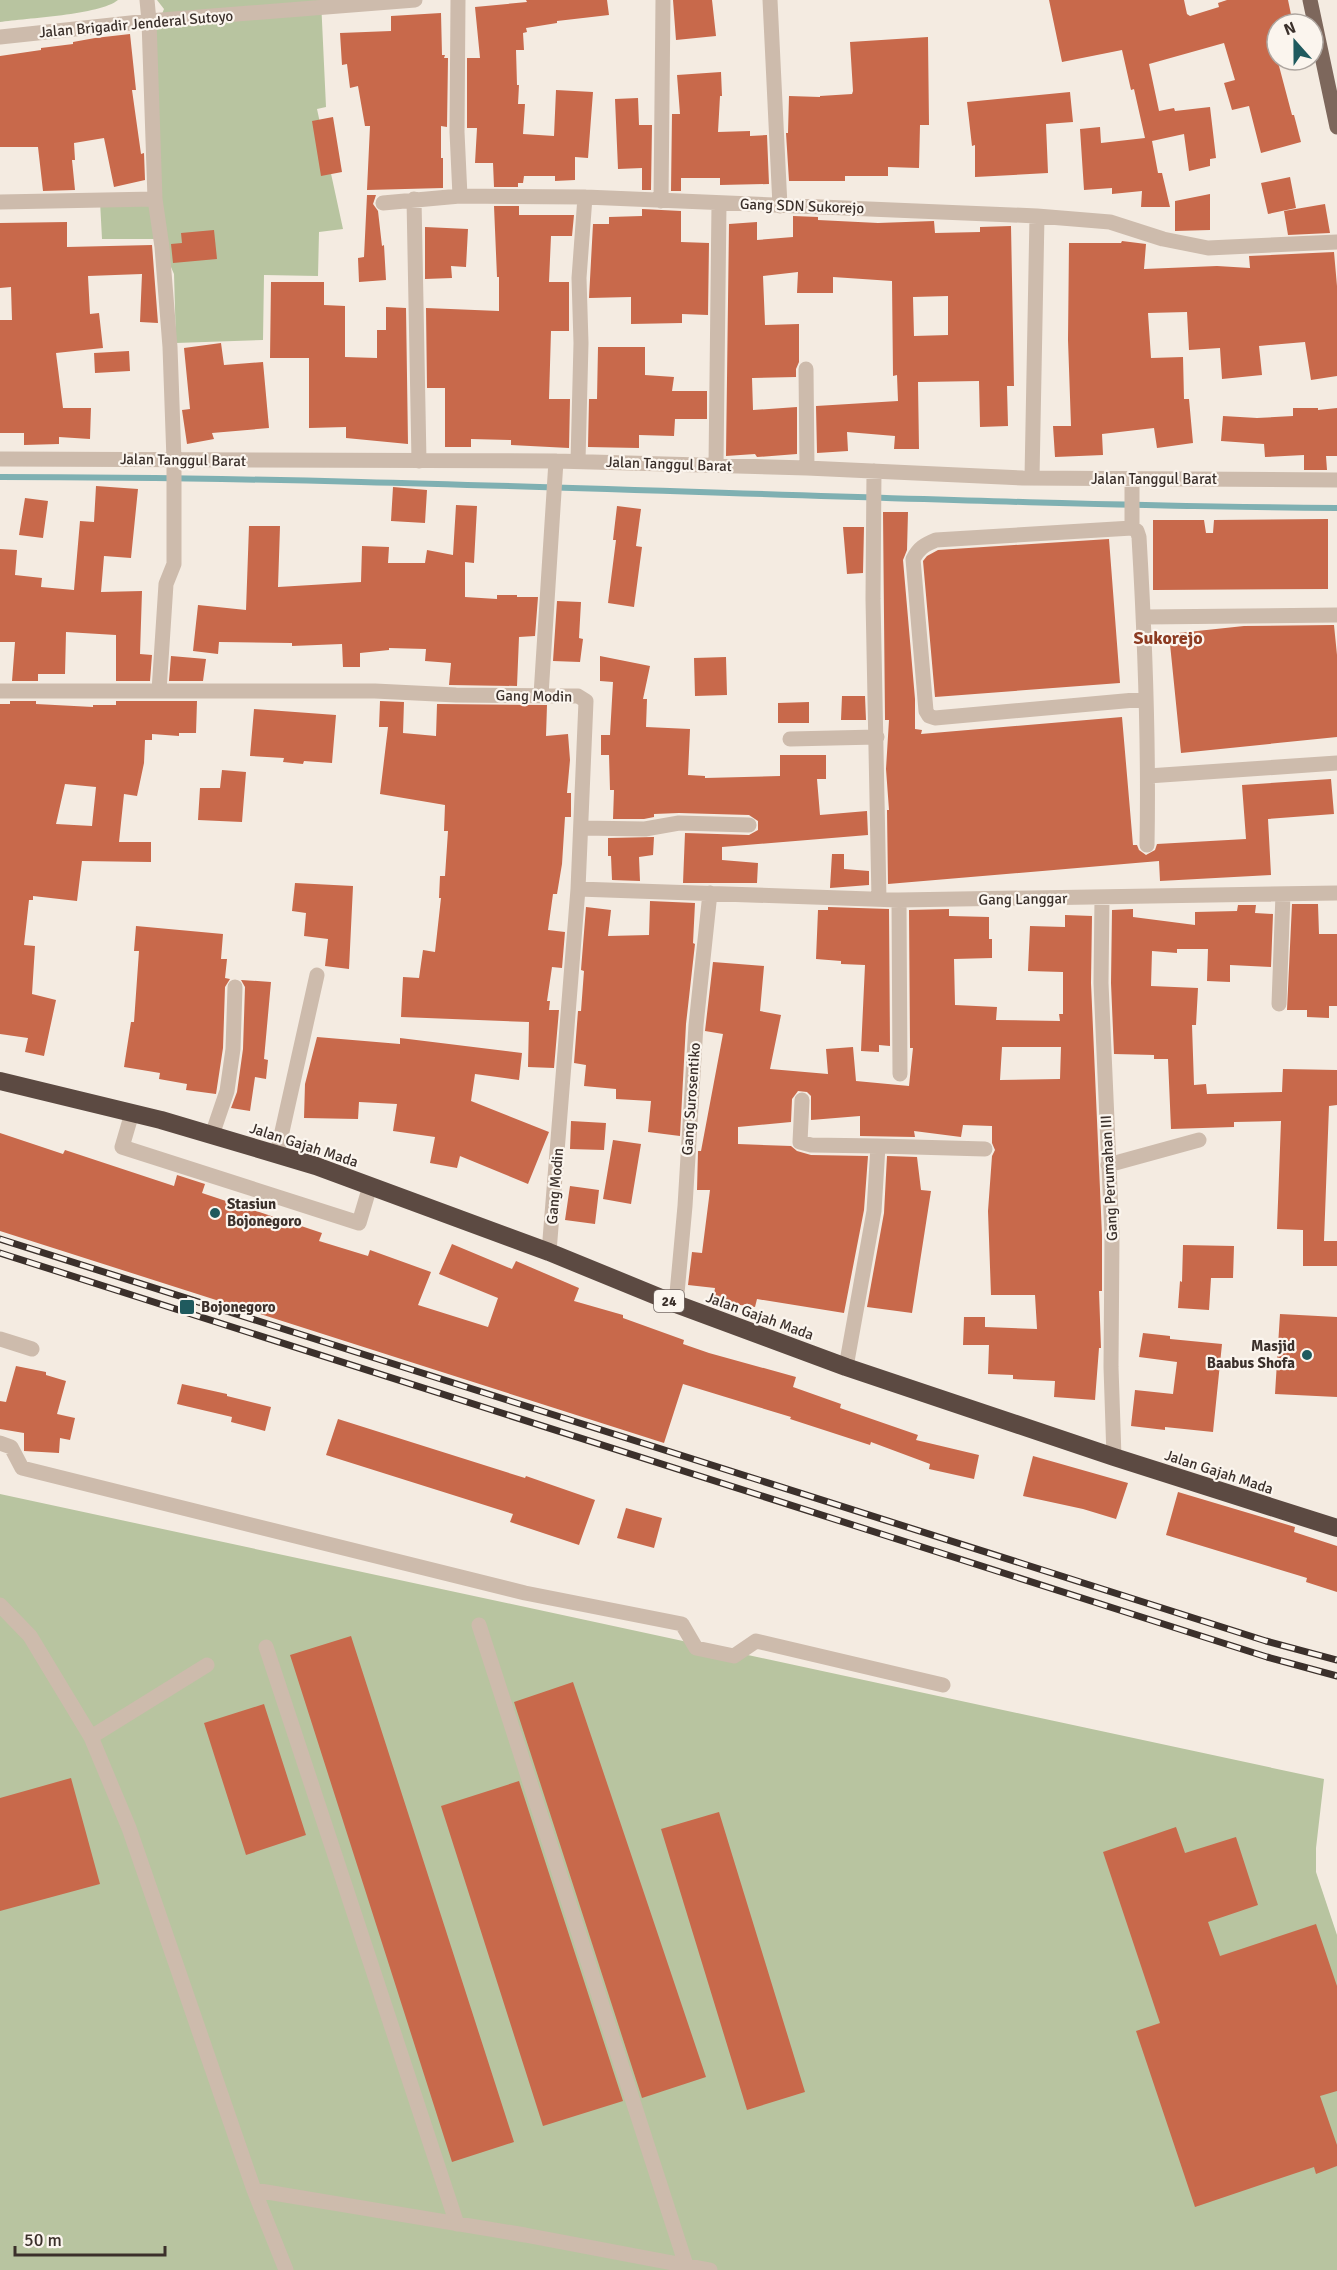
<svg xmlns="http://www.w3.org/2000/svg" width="1337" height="2270" font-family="Signika,sans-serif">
<rect width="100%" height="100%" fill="#f4ebe1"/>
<path fill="#b8c4a0" d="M0,0H118C100,15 26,18 0,22Z
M157,0H321L326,107L317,109L343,229L319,232L318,276L264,275L263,340L176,343L174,274L159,239H102L100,201L159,200L153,36L164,9Z
M0,1494L1324,1779L1316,1848V1872L1337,1935V2270H0Z"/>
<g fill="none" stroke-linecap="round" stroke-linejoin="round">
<path stroke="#7fb0b2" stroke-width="6" d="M0,477C446,477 891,504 1337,508"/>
</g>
<path fill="#c8694b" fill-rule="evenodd" d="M526,0H607L609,15L557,21V23L526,28L527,32L523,33L524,50H516L517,85H519L518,104H525L523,134L554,136L556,90L593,92L588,158L575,157V180L555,181V176H524L523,183H518V187H494L493,163H475L477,128H467V58H480L475,7L527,2Z
M673,0H712L716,36L676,40Z
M1049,0H1184L1187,14L1190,16L1219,7L1218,3L1227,0H1288L1293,24H1277V30L1270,32L1292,115H1294L1301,142L1261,153L1249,106L1232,110L1224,83L1235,80L1224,43L1149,64L1159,111L1174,108L1175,111L1210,107L1216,158L1210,159V166L1189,171L1184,134L1152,141L1158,173H1162L1170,207H1141L1142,191L1112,194V188L1084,190L1080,129L1100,127L1101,143L1145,138L1134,89L1131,90L1122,50L1062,62Z
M441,13L442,55H445L444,58H448L447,127L441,126V158H443V188L367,190L370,126H365L358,86L350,88L347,64L342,65L340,33L391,31V16Z
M130,34L136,90H132L141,154L144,153L145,180L114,187L104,138L74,143L75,160H72L75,190L43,191L38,147H0V56L41,50V48L73,44V42L95,38Z
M928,37L929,125H920L919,168L888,167V176H845V181H789L786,133H788L789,96L820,97V96L852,94L853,91L850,42Z
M721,72L722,96H720L718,132L750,131V136L767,135L769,184L720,185V178H681V191H671L672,114H680L677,75Z
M1070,92L1073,122L1046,124L1048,173L975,177V145L972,146L967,102Z
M638,98L639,125H652L651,190H642V168L618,169L615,99Z
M333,117L342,172L321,176L312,121Z
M1290,177L1296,208L1268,214L1261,183Z
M1210,194V230L1175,231V201Z
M367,195H376L373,204L378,211L382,246L384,245L386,280L359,282L358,258L364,257Z
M1325,204L1330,233L1288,235L1284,211Z
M494,206H519V215H574L572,236H551L549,282H569V331H551L549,399H570L569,448L511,445V440L471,439V447H445V388H427L426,308L499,311V277H497Z
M642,209L681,211V242L709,243L708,315L682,314V323L631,324V297L589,298L593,224H609V217L642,216Z
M793,216L818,217V220L878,223L934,221L935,233L980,232V227L1011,226L1014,386H1007L1008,426L980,427L979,381L918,382L919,449H894L895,436L847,432L848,451L817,453L816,406L898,401L897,375L893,376L892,281L833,277V293H797L798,272L763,276L765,325L799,324V362L796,369V377L752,378L753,410L797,407V454L757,457L755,454L726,456L729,224L757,222V240L793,237ZM948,296V335L914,336L913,297Z
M67,222V247L152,245L158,323L140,322L142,274L88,276L90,314L99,313L103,348L56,353L63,408H91L90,439L59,437V444L24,445V433H0V320H12L11,287L0,288V223Z
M425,227L468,229L466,267L451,266L452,278L425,279Z
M214,230L217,259L173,263L171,244L182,243L181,233Z
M1122,241L1146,244L1144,269L1217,266L1250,268L1249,256L1334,252L1337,286V376L1311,380L1305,342L1259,346L1262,375L1222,379L1220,348L1189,350L1187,312L1148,313L1151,358L1183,357L1184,399H1189L1193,443L1157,448L1154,428L1102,434L1103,455L1055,457L1053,426H1071L1068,340L1069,243H1121Z
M271,282H324V305L345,306V357L377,358V330H386V307L406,308L408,444L346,438V427L309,428V358H270Z
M221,343L224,365L263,362L269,428L212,433L214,439L187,444L182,410L190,409L184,348Z
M598,347H645V375L674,377L672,391H707V419H675L674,436L639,435V448L588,447L589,399H597Z
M129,351L130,371L95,373L94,353Z
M1293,408H1318V410L1337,408V456H1326L1327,470H1304V455L1265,457L1264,444L1221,441L1223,416L1257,418L1293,416Z
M96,486L138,489L131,558L104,556L101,592L142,591L140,654L152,655L150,681H116V635L66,632L65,674H38V681H12L15,642H0V549L17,550L15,575L42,578L41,587L74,590L80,521L94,522Z
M393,487L427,490L425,523L391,521Z
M25,498L48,501L43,538L19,535Z
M456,505L477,506L474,563L465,562V597L497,599V595H517V597H538L535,636L519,637L517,686L449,685L451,663L425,661L426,649L389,648V650L360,653V667H343L342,644L292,646V643L219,642L218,654L193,651L198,605L246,610L249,526H280L278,587L361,582L362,546L389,547L388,563H425L427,550L453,555Z
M617,506L641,509L636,546L642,547L634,607L608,603L616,540H613Z
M883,512H908L907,550L903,560L915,699V729L922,730L921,734L1122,717L1133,845H1137L1139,850L1146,855L1155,850L1157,844L1246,839L1242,785L1331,779L1334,814L1268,819L1271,875L1160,881L1159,861L888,884L887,810H889L886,769L889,720H885Z
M1328,519V589L1153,590V520H1204L1206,533H1213L1214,520Z
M843,527H864L863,573L847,574Z
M1109,539L1120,683L935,697L923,561L927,556L938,550Z
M557,601L581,602L579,638L583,639L580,662L553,661Z
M1334,625L1337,655V737L1181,753L1169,634L1244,626Z
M171,656L206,659L203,681H169Z
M600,656L650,666L643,699H647L646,727L690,729L688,775L705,776V778L780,776V755H826V779H817L820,815L867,811L868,835L722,847V860L758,863L757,883H683L685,833L749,835L758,830V821L749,815L679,813L654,814V817L644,819H613L614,790H610L609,755H601V735H610L613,682L600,681Z
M726,657L727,695L695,696L694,658Z
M842,696H865L866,720H841Z
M10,701H36V704L93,707V705H116V701H197L196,733H179V736L152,734V740H145L144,763L137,796L124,794L119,842H151V862L82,861L77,901L33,896V900H29L24,945L35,946L32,994L56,1000L44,1056L25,1052L28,1038L0,1034V704H10ZM65,784L96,787L92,826L56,824Z
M380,701L404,702L403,733L436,736L437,704L547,705L546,736L568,734L570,760L567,793H571V817H565L562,864L557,894H553L548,930L565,932L562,968L552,967L547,1001H550L549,1010H559L554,1068L528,1067L529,1022L401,1017L403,977L419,978L423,950L435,952L441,898H439L440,876H445L448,831H444L445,805L380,794L388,727H379Z
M809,702V723H778V703Z
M254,709L336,715L332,763L304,761L303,764L283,762L284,758L250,756Z
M222,770L246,772L242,822L198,820L200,788H220Z
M654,837L653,855L639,857L640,881L612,880L611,856H608V838Z
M832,854H844V869L869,871V885L830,888Z
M295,883L353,886L349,969L325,966L328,939L304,936L306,913L292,911Z
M650,901L695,903L693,943L695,944L686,1024L680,1136L648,1132L651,1101L616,1099V1089L584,1086L586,1065L574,1063L578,1011H581L584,971L581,970L586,907L611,910L608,936L649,935Z
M1292,904H1318L1319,934H1337V1006H1329V1018L1307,1017V1010H1287Z
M1238,905H1256L1255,913L1273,914L1271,967L1230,965V982L1207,981L1208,949H1177V953L1152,951L1151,986L1198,988L1196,1025H1192L1194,1085L1206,1084L1207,1094L1282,1092L1283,1069L1337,1070V1105L1329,1106L1324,1241H1337V1266H1303V1230L1277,1229L1281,1121L1234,1122V1127L1171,1129L1168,1059H1154V1055L1114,1054L1111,983L1112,910L1133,909V917L1195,925V912L1237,911Z
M828,907L889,909L890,1046L879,1045V1052L861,1051L865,965L841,964V961L816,959L818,910H828Z
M949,909V916L989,917V939H992V958L954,959L955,1005L997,1007L996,1020L1060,1021L1059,1014H1063V972L1028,971L1030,926L1065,927V915L1092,916L1091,983L1102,1235V1291H1099L1101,1348H1099L1095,1400L1054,1397L1055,1381L1013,1379V1375L988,1374L989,1345H963L964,1317H985V1327L1037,1329L1035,1295H991L988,1211L992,1156L995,1150L992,1143V1126L963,1125L961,1137L914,1131L915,1137L860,1136V1116L811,1120V1096L807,1092L798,1091L792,1099L791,1122L738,1127V1144L791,1146L797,1151L811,1155L868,1156L864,1210L844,1313L757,1299L755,1307L733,1304L713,1300L715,1288L688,1285L692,1252L702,1253L710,1190H697L698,1151H701L723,1034L705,1031L713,962L764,966L760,1011L781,1015L770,1069L828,1074L826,1049L853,1047L856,1081L909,1086L913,1048H910L909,910ZM1002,1047H1061L1060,1079L1000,1080Z
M136,926L223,934L221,959H227L225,978L230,979L225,987L223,1048L216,1094L186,1090L187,1084L159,1079L160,1073L124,1067L131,1022H134L139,951H134Z
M241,980L271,982L264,1059L268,1060L266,1079L255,1077L250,1111L231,1108L237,1092L243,1049L245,987Z
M317,1037L400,1044V1038L522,1053L519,1080L475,1074L471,1101L549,1132L528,1184L460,1156L457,1168L430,1163L435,1137L393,1131L397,1104L359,1102L358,1119L304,1118L305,1084Z
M571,1121L606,1123L604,1150L570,1149Z
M0,1133L63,1154L65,1150L174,1186L177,1175L205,1184L202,1193L322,1233L319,1241L368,1256L370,1250L431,1272L418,1305L488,1327L498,1298L439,1274L452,1244L512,1269L516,1261L579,1288L574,1301L623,1315V1318L684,1340L683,1344L709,1353L796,1377L793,1387L841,1404L840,1408L918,1435L916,1440L979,1455L974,1479L929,1469L930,1464L871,1442L870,1445L790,1419L791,1417L683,1384L664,1443L0,1231Z
M613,1140L641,1144L631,1204L603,1199Z
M887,1156L917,1157L921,1190L931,1191L912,1313L867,1307L884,1213Z
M570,1186L599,1190L595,1224L565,1220Z
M1183,1245L1234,1246L1233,1278H1211L1209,1310L1178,1308L1180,1281L1182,1282Z
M1280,1314L1337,1317V1397L1275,1394Z
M1143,1333L1170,1336V1339L1222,1344L1213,1432L1165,1427V1430L1131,1426L1135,1390L1173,1394L1177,1362L1139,1357Z
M16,1366L46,1372V1375L66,1381L57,1414L75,1418L70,1440L60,1438L59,1453L24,1451V1433L0,1429V1401L6,1402Z
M182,1384L227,1394V1396L271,1407L265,1431L231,1422L232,1417L177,1404Z
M338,1419L525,1478L526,1476L595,1500L579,1545L510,1522L513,1514L326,1455Z
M1033,1456L1128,1483L1116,1519L1083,1509L1023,1496Z
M1178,1492L1295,1527L1294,1532L1337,1546V1592L1306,1582L1307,1578L1166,1535Z
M626,1508L662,1518L654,1548L617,1538Z
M351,1636L514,2142L452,2162L290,1655Z
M573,1682L706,2077L642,2098L514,1702Z
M264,1704L306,1835L246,1855L204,1723Z
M71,1778L100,1884L0,1911V1798Z
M519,1781L623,2101L543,2126L441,1806Z
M719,1812L805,2092L747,2110L661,1829Z
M1176,1827L1185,1853L1236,1837L1258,1905L1208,1922L1220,1956L1316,1924L1337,1986V2091L1320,2096L1337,2145V2166L1316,2174L1314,2167L1195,2207L1136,2031L1160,2023L1103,1852Z"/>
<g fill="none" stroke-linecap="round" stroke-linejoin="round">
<path stroke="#cdbbac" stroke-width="15" d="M147,0L149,21L155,199L162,247L170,347L174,460V564L166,584L159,691
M458,0L457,132L460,196L585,197L1037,216L1110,222L1163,239L1208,248L1337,242
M770,0L780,206
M0,37L149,21L415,0
M414,199L419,461
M661,201L663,0
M0,202L155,199
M383,203L460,196
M806,369L807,468
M0,459L556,461L807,468L1023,478L1337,480
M578,461L581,343L579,278L585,197
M716,465L719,204
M874,471L873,599L879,899
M1032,478L1037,216
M1132,479V528
M1144,617L1337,615
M0,691H375L456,695L578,696L586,701L578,889L549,1252
M541,695L556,461
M1146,699L935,718L929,716L926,711L913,559C919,548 924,545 936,540L1132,528L1137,531L1139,537C1145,640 1149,742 1147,845
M790,739L877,737
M1148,776L1337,763
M581,828L645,829L679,823L749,825
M578,889L899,900L1337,893
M1102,898L1101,983L1112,1235L1111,1367L1114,1457
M899,900L900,1074
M1279,1004L1283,894
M802,1100L800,1142L811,1145L878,1146
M132,1113L122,1147L359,1223L370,1186
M212,1135L227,1091L233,1049L235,987
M277,1154L317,975
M1108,1165L1199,1140
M676,1304L685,1206L696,1025L710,893
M0,1339L32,1349
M846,1367L874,1211L878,1146L985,1149
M0,1443L11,1447L22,1468L525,1593L682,1624L696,1648L734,1656L756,1641L943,1685
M0,1605L30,1636L91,1737L129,1828L254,2190L525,2235L710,2270
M479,1625L686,2265
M266,1647L457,2224
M91,1737L207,1665
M254,2190L286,2270"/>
<path stroke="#7d675c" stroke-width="15" d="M1310,0L1337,127"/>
<path stroke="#5c4a42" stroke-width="18" d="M0,1081L161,1120L316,1166L549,1252L676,1304L846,1367L1114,1457L1337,1528"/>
<defs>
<path id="rail" d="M0,1239L1266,1641L1337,1660
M0,1253L1110,1607L1267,1657L1337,1676"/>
</defs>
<use href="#rail" stroke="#3b302b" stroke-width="7"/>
<use href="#rail" stroke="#fbf5ee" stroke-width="4.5" stroke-dasharray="14" stroke-linecap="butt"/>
</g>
<g fill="#1f5a5e" stroke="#fbf5ee" stroke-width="2">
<circle cx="215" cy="1213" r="6"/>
<rect x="179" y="1299" width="16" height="16" rx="3"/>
<circle cx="1307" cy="1355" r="6"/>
</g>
<g text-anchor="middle" stroke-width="4.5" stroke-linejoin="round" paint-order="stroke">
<rect fill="#fbf5ee" stroke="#756b66" stroke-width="1.5" x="654" y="1290" width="30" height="22" rx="4.5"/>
<g font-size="14" font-weight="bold" fill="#3b302b">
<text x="669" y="1306">24</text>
</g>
<g font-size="15" fill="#3b302b" stroke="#fbf5ee">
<text transform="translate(136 24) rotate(-5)" y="5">Jalan Brigadir Jenderal Sutoyo</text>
<text transform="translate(802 206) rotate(2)" y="5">Gang SDN Sukorejo</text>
<text transform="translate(183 460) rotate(1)" y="5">Jalan Tanggul Barat</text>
<text transform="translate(669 464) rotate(2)" y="5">Jalan Tanggul Barat</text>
<text x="1154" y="484">Jalan Tanggul Barat</text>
<text transform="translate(534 696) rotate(1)" y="5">Gang Modin</text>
<text transform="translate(1023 899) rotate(-1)" y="5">Gang Langgar</text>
<text transform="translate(691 1099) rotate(-86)" y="5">Gang Surosentiko</text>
<text transform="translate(304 1145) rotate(18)" y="5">Jalan Gajah Mada</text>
<text transform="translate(1109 1178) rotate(-93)" y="5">Gang Perumahan III</text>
<text transform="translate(555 1186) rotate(-85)" y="5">Gang Modin</text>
<text transform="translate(760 1316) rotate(20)" y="5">Jalan Gajah Mada</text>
<text transform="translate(1219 1472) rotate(18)" y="5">Jalan Gajah Mada</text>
</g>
<g font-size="15" font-weight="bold" fill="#3b302b" stroke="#fbf5ee" text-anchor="start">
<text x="227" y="1209">Stasiun<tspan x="227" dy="17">Bojonegoro</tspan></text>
<text x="201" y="1312">Bojonegoro</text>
<text x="1295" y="1351" text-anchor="end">Masjid<tspan x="1295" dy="17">Baabus Shofa</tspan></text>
</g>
<g font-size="18" font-weight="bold" fill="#8c3b22" stroke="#fbf5ee">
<text x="1168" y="644">Sukorejo</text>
</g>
</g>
<g transform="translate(1295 42) rotate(339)"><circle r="28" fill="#fbf5ee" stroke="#aea6a0" stroke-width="1.5"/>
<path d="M0-4.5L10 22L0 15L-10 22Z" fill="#1f5a5e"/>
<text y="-9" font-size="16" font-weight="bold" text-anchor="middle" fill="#3b302b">N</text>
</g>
<path d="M15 2246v9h150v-9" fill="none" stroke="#3b302b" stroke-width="3"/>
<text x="24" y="2246" font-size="18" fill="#3b302b" stroke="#fbf5ee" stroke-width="4.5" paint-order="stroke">50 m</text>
</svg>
